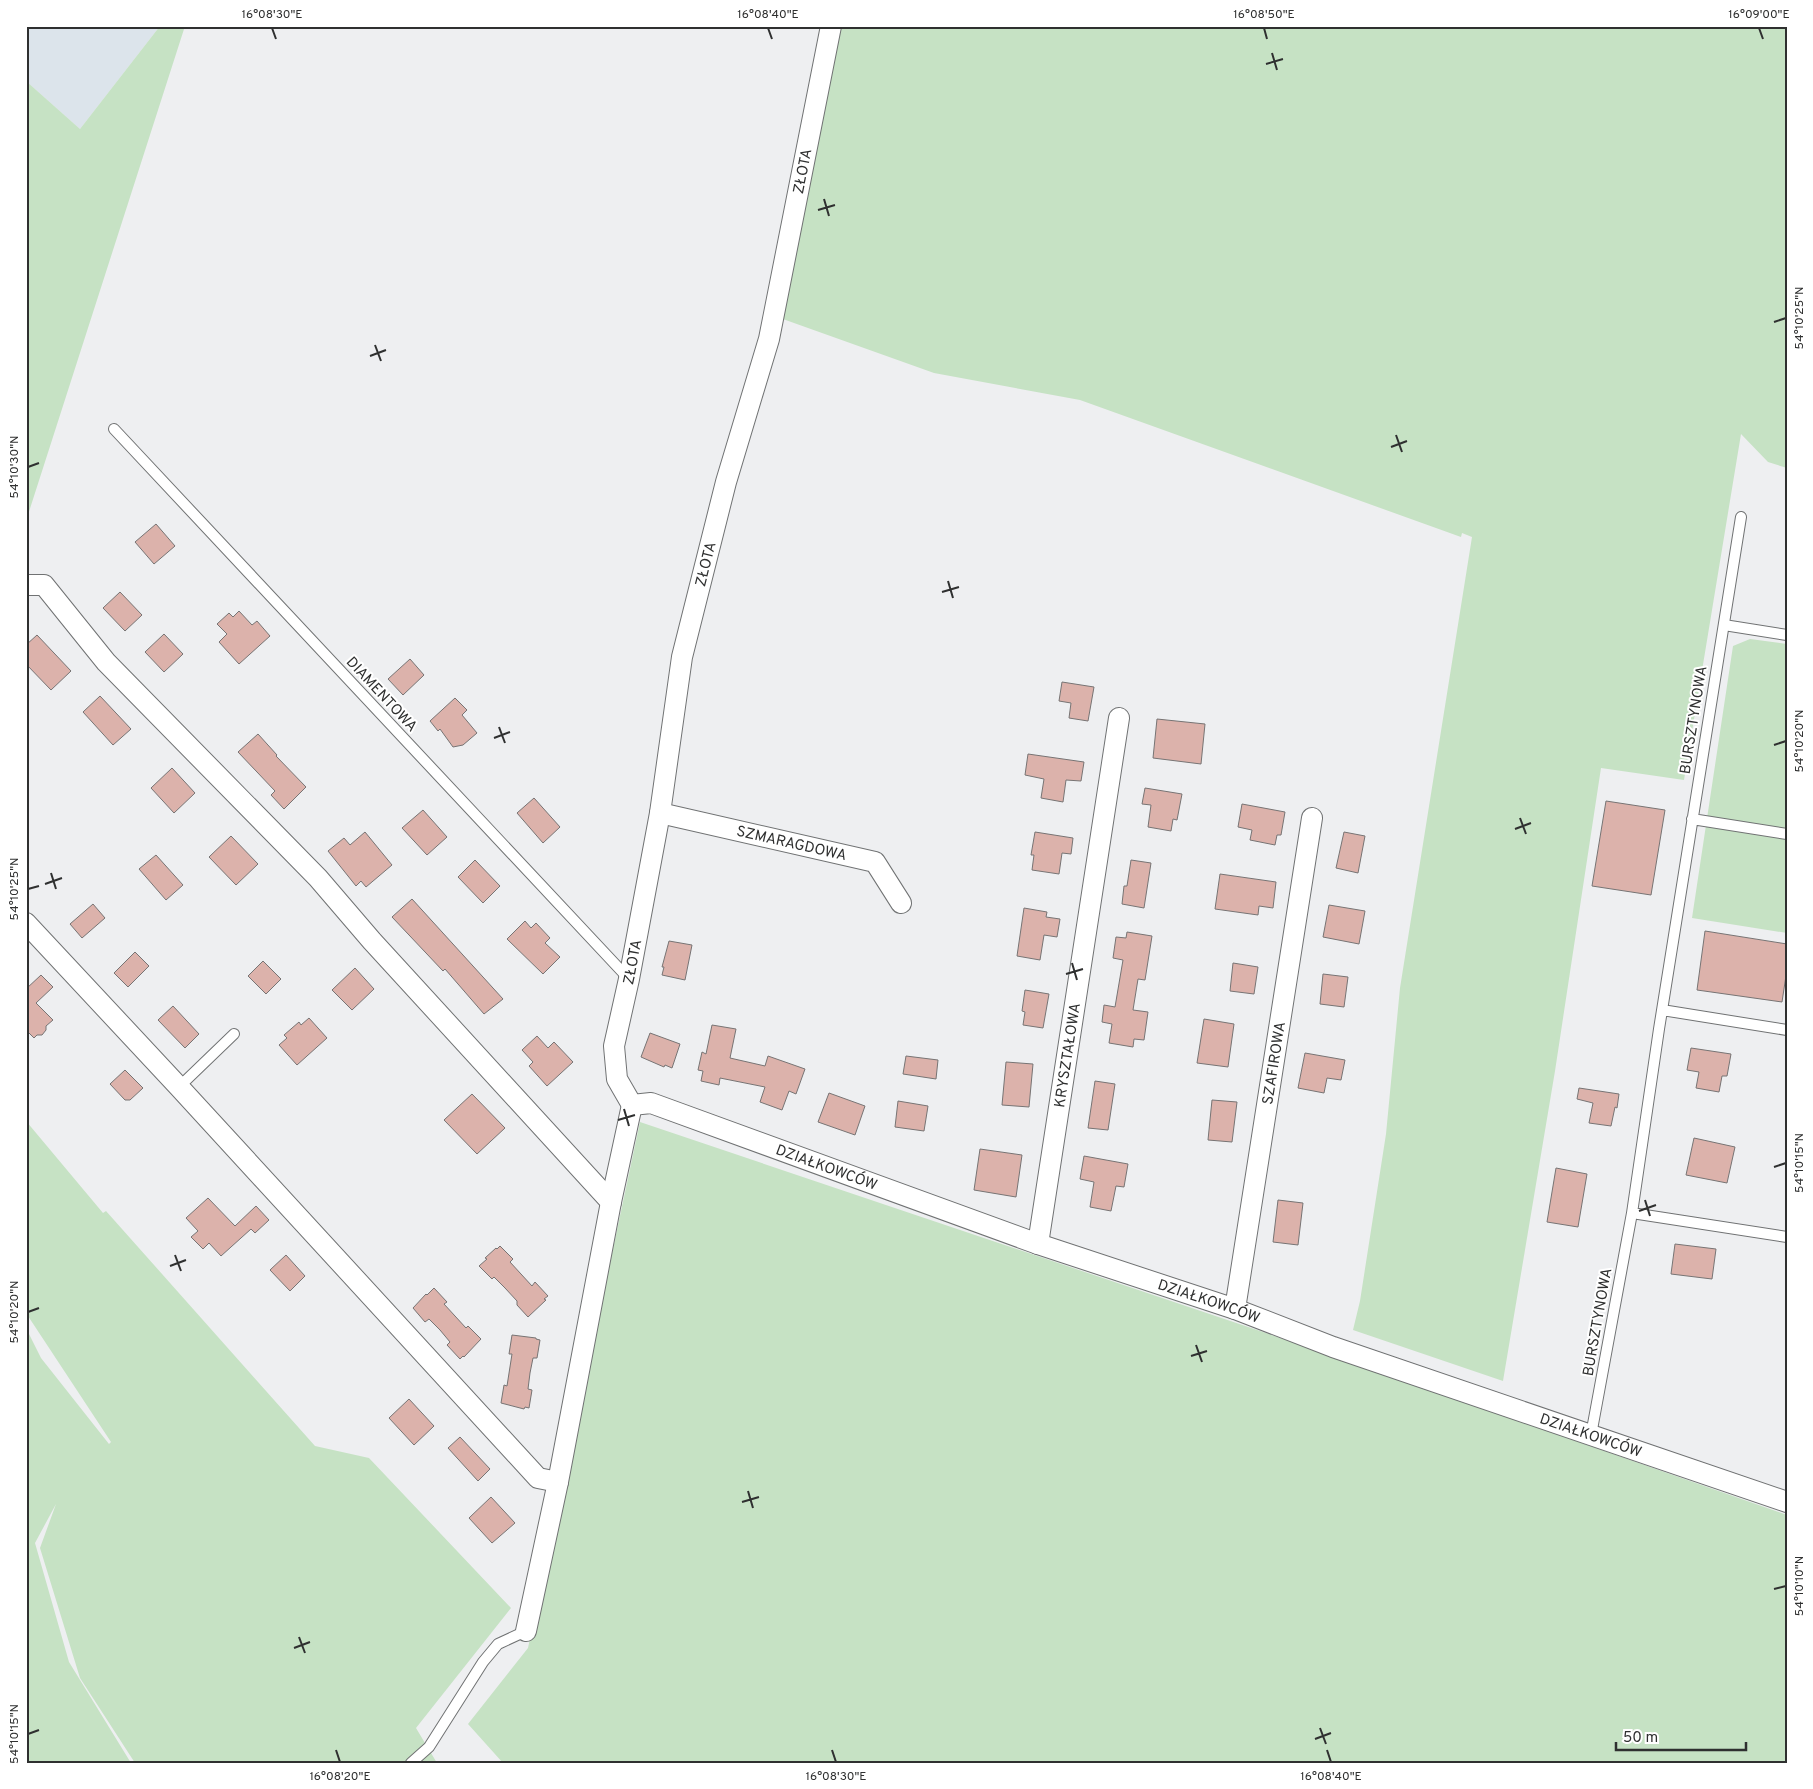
<svg xmlns="http://www.w3.org/2000/svg" width="1813" height="1789" font-family="Overpass,sans-serif">
<rect width="100%" height="100%" fill="#eeeff1"/>
<path fill="#dce4eb" d="M26,26H160L80,129L26,81Z"/>
<path fill="#c6e2c4" d="M160,26H185L26,521V81L80,129Z
M824,26H1787V468L1768,462L1741,434L1684,780L1601,768L1555,1071L1503,1381L1353,1330L1360,1301L1386,1134L1400,988L1472,537L1462,533L1461,537L1080,400L934,373L766,313Z
M1750,639L1787,644V933L1692,918L1733,646Z
M26,1121L103,1213L106,1211L315,1446L369,1458L511,1608L416,1728L437,1763H135L80,1678L40,1548L56,1504L35,1543L69,1662L131,1763H26V1328L41,1358L109,1444L111,1442L26,1313Z
M640,1122L1337,1357L1787,1515V1763H503L468,1724L528,1648Z"/>
<path fill="#dcb2ab" stroke="#777474" d="M156,524L175,546L154,564L135,542Z
M120,592L142,615L125,631L103,608Z
M239,611L252,625L257,621L270,636L239,664L219,642L227,634L217,624L229,613L233,617Z
M164,634L183,654L164,672L145,652Z
M37,635L71,671L51,690L26,664V645Z
M410,659L424,675L403,695L388,679Z
M1062,682L1094,687L1088,721L1069,718L1071,703L1059,701Z
M100,696L131,729L113,745L83,712Z
M455,698L467,710L462,715L477,733L463,745L453,747L440,729L438,731L430,721Z
M1157,719L1205,724L1201,764L1153,758Z
M258,734L277,755L276,756L306,787L284,809L271,795L275,791L238,752Z
M1028,754L1084,762L1081,781L1066,780L1063,802L1041,798L1044,779L1025,775Z
M172,768L195,793L174,813L151,788Z
M1145,788L1182,794L1177,820L1173,819L1171,831L1148,827L1151,805L1142,804Z
M534,798L560,827L543,843L517,813Z
M1606,801L1665,810L1651,895L1592,886Z
M1242,804L1285,812L1281,835H1277L1275,845L1250,840L1252,830L1238,827Z
M423,810L447,837L427,855L402,828Z
M365,832L392,865L366,887L361,881L356,886L328,851L344,838L350,845Z
M1035,832L1073,838L1071,854L1062,853L1059,874L1032,870L1034,855H1031Z
M1344,832L1365,836L1358,873L1336,868Z
M231,836L258,864L236,885L209,857Z
M156,855L183,885L166,900L139,869Z
M475,860L500,886L483,903L458,877Z
M1131,860L1151,863L1144,908L1122,904L1124,886H1127Z
M1220,874L1276,882L1273,908L1259,906L1258,915L1215,909Z
M412,899L503,999L484,1014L445,969L443,971L392,917Z
M93,904L105,918L82,938L70,924Z
M1329,905L1365,911L1359,944L1323,937Z
M1024,908L1047,912L1046,917L1060,919L1057,937L1044,935L1040,960L1017,956Z
M525,921L531,928L536,923L550,938L545,943L560,957L543,974L507,939Z
M1705,931L1787,944V969L1782,1002L1697,990Z
M1127,932L1152,936L1145,980L1138,979L1133,1010L1148,1012L1144,1040L1134,1039L1133,1047L1109,1043L1112,1024L1102,1022L1104,1005L1115,1007L1123,960L1113,958L1116,937L1126,938Z
M669,941L692,945L685,980L662,975L664,967H662Z
M135,952L149,966L128,987L114,973Z
M263,961L281,979L266,994L248,976Z
M1233,963L1258,967L1254,994L1230,991Z
M355,968L374,989L352,1010L332,990Z
M1323,974L1348,977L1344,1007L1320,1004Z
M41,975L53,987L36,1003L53,1020L46,1026V1030L42,1035H37L34,1038L26,1030V989Z
M1025,990L1049,994L1043,1028L1023,1025L1025,1012L1022,1011Z
M173,1006L199,1034L185,1048L158,1020Z
M309,1018L327,1038L297,1065L279,1045L287,1038L284,1035L299,1022L301,1025Z
M1204,1019L1234,1024L1228,1067L1197,1063Z
M712,1025L736,1029L730,1058L765,1066L768,1056L805,1069L796,1094L789,1091L782,1110L760,1102L765,1087L720,1078L719,1085L701,1081L703,1071L698,1070L702,1052L706,1054Z
M650,1033L680,1044L672,1068L665,1065L664,1067L641,1057Z
M537,1036L548,1048L554,1042L573,1062L547,1086L529,1066L533,1062L522,1050Z
M1691,1048L1731,1054L1727,1076H1722L1719,1092L1696,1088L1699,1072L1687,1070Z
M1305,1053L1345,1060L1341,1080L1327,1078L1324,1093L1298,1088Z
M906,1056L938,1060L936,1079L903,1074Z
M1006,1062L1033,1064L1029,1107L1002,1105Z
M125,1070L143,1088L130,1100H125L110,1084Z
M1095,1081L1115,1084L1108,1130L1088,1128Z
M1579,1088L1619,1094L1617,1108L1615,1107L1611,1126L1589,1123L1593,1103L1577,1099Z
M829,1093L865,1106L855,1135L818,1122Z
M472,1094L505,1128L477,1154L444,1120Z
M1212,1100L1237,1102L1232,1142L1208,1140Z
M898,1101L928,1106L924,1131L895,1127Z
M1694,1138L1735,1147L1727,1183L1686,1175Z
M980,1149L1022,1155L1016,1197L974,1190Z
M1084,1156L1128,1164L1124,1187L1116,1186L1111,1211L1090,1207L1094,1182L1080,1179Z
M1556,1168L1587,1174L1578,1227L1547,1222Z
M208,1198L235,1226L256,1206L269,1220L255,1233L251,1229L221,1256L209,1243L203,1249L191,1237L198,1231L186,1218Z
M1278,1200L1303,1203L1298,1245L1273,1242Z
M1675,1244L1716,1249L1712,1279L1671,1274Z
M500,1246L513,1259L510,1262L532,1286L535,1282L548,1296L544,1299L546,1300L528,1317L517,1305V1301L505,1288L494,1277L492,1279L479,1266L487,1259L485,1258L496,1248L497,1249Z
M286,1255L305,1276L290,1291L270,1270Z
M434,1288L447,1302L444,1304L466,1328L468,1326L481,1339L464,1357L463,1356L460,1359L447,1345L450,1342L440,1330L429,1319L425,1322L413,1308L426,1294L427,1295Z
M512,1335L536,1338V1339L540,1340L537,1358H533L530,1373L528,1389L532,1390L529,1408L525,1407L524,1409L501,1403L504,1385L507,1386L512,1354H509Z
M409,1399L434,1426L414,1445L389,1418Z
M460,1437L490,1469L478,1481L448,1448Z
M491,1497L515,1523L492,1543L469,1518Z"/>
<g fill="none" stroke-linecap="round" stroke-linejoin="round">
<defs>
<path id="service" d="M114,429L629,979
M1724,625L1787,635
M1692,819L1787,834
M1662,1010L1787,1030
M179,1087L234,1034
M1632,1213L1787,1237
M1591,1435L1632,1213L1659,1029L1741,517
M411,1763L429,1747L483,1662L498,1644L526,1631"/>
<g id="minor">
<path d="M26,585H44L106,662L318,878L372,941L611,1202"/>
<path id="s1" d="M660,813L875,862L901,903"/>
<path d="M26,923L179,1087L538,1478L558,1482"/>
<path id="s2" d="M632,1105L651,1103L1038,1244L1235,1309L1333,1347L1787,1502"/>
<path id="s3" d="M632,1105L617,1079L614,1046L629,979L660,813L682,657L726,482L769,339L831,26"/>
<path id="s4" d="M1038,1244L1119,718"/>
<path id="s5" d="M1235,1309L1312,818"/>
<path d="M526,1631L558,1482L611,1202L632,1105"/>
</g>
</defs>
<use href="#service" stroke="#707273" stroke-width="12"/>
<use href="#minor" stroke="#707273" stroke-width="22"/>
<use href="#service" stroke="#fff" stroke-width="10"/>
<use href="#minor" stroke="#fff" stroke-width="20"/>
</g>
<path fill="none" stroke="#2f3030" stroke-width="2" d="M272,28L276,39M768,28L772,39M1264,28L1267,39M1759,28L1763,39M1272,53L1277,70M1266,64L1283,59M824,199L829,216M818,210L835,205M1774,322L1786,318M375,345L381,361M370,356L386,350M1396,435L1402,452M1391,447L1407,441M28,467L39,463M948,581L953,598M942,592L959,587M499,727L505,743M494,738L510,732M1774,745L1786,741M1520,818L1526,834M1515,829L1531,823M51,873L56,889M45,884L62,878M28,889L39,886M1072,963L1077,980M1066,974L1083,969M624,1109L629,1126M618,1120L635,1115M1774,1167L1786,1163M1645,1200L1650,1216M1639,1211L1656,1205M175,1255L181,1271M170,1266L186,1260M28,1312L39,1308M1196,1345L1202,1362M1191,1356L1207,1351M748,1491L753,1508M742,1502L759,1497M1774,1589L1786,1586M299,1637L305,1653M294,1648L310,1642M1320,1728L1326,1744M28,1734L39,1730M1315,1739L1331,1733M336,1750L340,1762M832,1750L836,1762M1327,1750L1331,1762"/>
<g text-anchor="middle" stroke-width="4" stroke-linejoin="round" paint-order="stroke">
<g font-size="15" fill="#2f3030" stroke="#fff">
<text dy="5" stroke="none"><textPath href="#s3" startOffset="959">ZŁOTA</textPath></text>
<text dy="5" stroke="none"><textPath href="#s3" startOffset="554">ZŁOTA</textPath></text>
<text transform="translate(382 694) rotate(47)" y="5">DIAMENTOWA</text>
<text transform="translate(1693 720) rotate(-81)" y="5">BURSZTYNOWA</text>
<text dy="5" stroke="none"><textPath href="#s1" startOffset="135">SZMARAGDOWA</textPath></text>
<text dy="5" stroke="none"><textPath href="#s3" startOffset="149">ZŁOTA</textPath></text>
<text dy="5" stroke="none"><textPath href="#s4" startOffset="191">KRYSZTAŁOWA</textPath></text>
<text dy="5" stroke="none"><textPath href="#s5" startOffset="249">SZAFIROWA</textPath></text>
<text dy="5" stroke="none"><textPath href="#s2" startOffset="206">DZIAŁKOWCÓW</textPath></text>
<text dy="5" stroke="none"><textPath href="#s2" startOffset="611">DZIAŁKOWCÓW</textPath></text>
<text transform="translate(1597 1322) rotate(-80)" y="5">BURSZTYNOWA</text>
<text dy="5" stroke="none"><textPath href="#s2" startOffset="1016">DZIAŁKOWCÓW</textPath></text>
</g>
</g>
<rect width="1813" height="1789" fill="none" stroke="#ffffff" stroke-width="55"/>
<path d="M1616 1742v8h130v-8" fill="none" stroke="#2f3030" stroke-width="2.5"/>
<text x="1623" y="1742" font-size="15" fill="#2f3030" stroke="#ffffff" stroke-width="4" paint-order="stroke">50 m</text>
<rect x="28" y="28" width="1758" height="1734" fill="none" stroke="#2f3030" stroke-width="2"/>
<g font-size="12" text-anchor="middle" fill="#2f3030">
<text x="272" y="18">16°08'30"E</text>
<text x="768" y="18">16°08'40"E</text>
<text x="1264" y="18">16°08'50"E</text>
<text x="1759" y="18">16°09'00"E</text>
<text transform="translate(1799 318) rotate(-90)" y="4">54°10'25"N</text>
<text transform="translate(14 467) rotate(-90)" y="4">54°10'30"N</text>
<text transform="translate(1799 741) rotate(-90)" y="4">54°10'20"N</text>
<text transform="translate(14 889) rotate(-90)" y="4">54°10'25"N</text>
<text transform="translate(1799 1163) rotate(-90)" y="4">54°10'15"N</text>
<text transform="translate(14 1312) rotate(-90)" y="4">54°10'20"N</text>
<text transform="translate(1799 1586) rotate(-90)" y="4">54°10'10"N</text>
<text transform="translate(14 1734) rotate(-90)" y="4">54°10'15"N</text>
<text x="340" y="1780">16°08'20"E</text>
<text x="836" y="1780">16°08'30"E</text>
<text x="1331" y="1780">16°08'40"E</text>
</g>
</svg>
